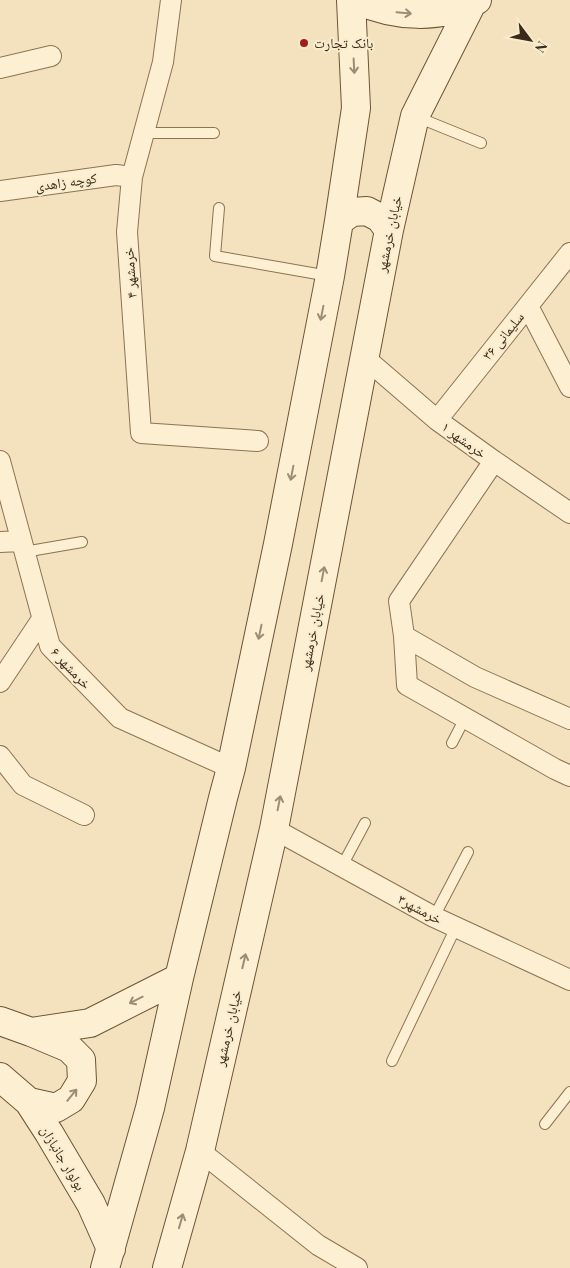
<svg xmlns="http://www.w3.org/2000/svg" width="570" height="1268" font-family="'Playfair Display','Noto Naskh Arabic',serif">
<rect width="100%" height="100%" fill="#f3e2bd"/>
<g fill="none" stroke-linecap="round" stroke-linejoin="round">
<defs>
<path id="service" d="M417,117L481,143
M144,133H214
M219,208L215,256L329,276
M24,552L82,542
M452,743L465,718
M342,866L365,823
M434,917L468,852
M392,1061L456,927
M545,1124L570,1092"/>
<path id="minor" d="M171,0L163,62L132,177L127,232L141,433L258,441
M0,68L51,56
M0,191L116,175L132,177
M528,306L570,387
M365,358L437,420L494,461L570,513
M437,420L570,253
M0,461L50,646L120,718L231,768
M494,461L399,601L404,636L407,685L555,769L570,776
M0,542L21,541
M404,636L475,677L570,719
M0,682L42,619
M0,756L23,785L84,815
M274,829L434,917L570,980
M200,1151L318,1245L357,1268"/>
<path id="secondary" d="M357,0C395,17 440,20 477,0
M339,221L352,212L367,211L380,218L389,230
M0,1021L31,1032L90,1023L179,978
M0,1077L29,1102L49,1133L91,1204L111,1249
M29,1102L56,1108L71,1099L82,1081L81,1060L69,1048L31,1032
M105,1268L150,1108L179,978L223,798L231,768L278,544L330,276L339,221L356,108L351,0
M167,1268L200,1151L274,829L389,230L415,116L472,3"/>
</defs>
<use href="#service" stroke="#8d7254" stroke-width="12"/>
<use href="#minor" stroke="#8d7254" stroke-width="22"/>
<use href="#secondary" stroke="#6e5337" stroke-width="30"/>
<use href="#service" stroke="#fdefd1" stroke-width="10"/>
<use href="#minor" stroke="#fdefd1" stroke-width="20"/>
<use href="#secondary" stroke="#fdefd1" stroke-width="28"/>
</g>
<defs><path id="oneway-shaft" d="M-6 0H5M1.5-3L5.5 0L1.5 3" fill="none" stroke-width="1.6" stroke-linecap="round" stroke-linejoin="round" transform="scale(1.25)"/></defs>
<g stroke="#9c8c76">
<use href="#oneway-shaft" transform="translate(404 13) rotate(5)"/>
<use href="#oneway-shaft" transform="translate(354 66) rotate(87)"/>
<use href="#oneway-shaft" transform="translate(322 313) rotate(101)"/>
<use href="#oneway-shaft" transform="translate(292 473) rotate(101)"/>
<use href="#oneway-shaft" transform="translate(323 574) rotate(-79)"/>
<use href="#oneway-shaft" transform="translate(260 632) rotate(102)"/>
<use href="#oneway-shaft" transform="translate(279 803) rotate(-79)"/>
<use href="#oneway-shaft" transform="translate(244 961) rotate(-77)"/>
<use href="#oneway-shaft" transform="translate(136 1000) rotate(153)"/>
<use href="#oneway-shaft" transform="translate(72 1095) rotate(-51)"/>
<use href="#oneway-shaft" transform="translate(181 1221) rotate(-74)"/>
</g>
<circle fill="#a31d1f" stroke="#f9eccd" stroke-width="2" cx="304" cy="43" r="5"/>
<g text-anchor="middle" stroke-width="4" stroke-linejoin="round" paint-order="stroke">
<g font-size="14" fill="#3a2a1b" stroke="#f9eccd" text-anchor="start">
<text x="314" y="48">بانک تجارت</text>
</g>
<g font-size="14" fill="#3a2a1b" stroke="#f9eccd">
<text transform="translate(66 182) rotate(-8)" y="5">کوچه زاهدی</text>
<text transform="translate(389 234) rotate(-78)" y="5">خیابان خرمشهر</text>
<text transform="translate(130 273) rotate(-94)" y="5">خرمشهر ۴</text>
<text transform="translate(503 336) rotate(-51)" y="5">سلیمانی ۳۶</text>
<text transform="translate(464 440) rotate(36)" y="5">خرمشهر ۱</text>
<text transform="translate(312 632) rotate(-79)" y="5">خیابان خرمشهر</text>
<text transform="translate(71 668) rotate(47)" y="5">خرمشهر ۶</text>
<text transform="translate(420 909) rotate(28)" y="5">خرمشهر۳</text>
<text transform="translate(228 1028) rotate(-77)" y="5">خیابان خرمشهر</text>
<text transform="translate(63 1158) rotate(59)" y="5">بولوار جانبازان</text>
</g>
</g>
<g transform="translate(530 40) rotate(122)" stroke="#f9eccd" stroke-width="4" paint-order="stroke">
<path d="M0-4L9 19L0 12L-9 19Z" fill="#3a2a1b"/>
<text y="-8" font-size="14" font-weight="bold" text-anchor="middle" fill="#3a2a1b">N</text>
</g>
</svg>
